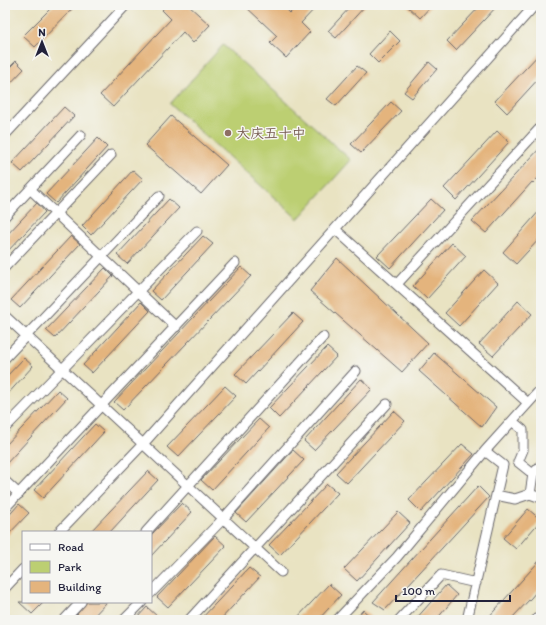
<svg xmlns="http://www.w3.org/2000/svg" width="546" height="625" font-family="Itim,'LXGW WenKai TC',sans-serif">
<rect width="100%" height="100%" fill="#f6f6f2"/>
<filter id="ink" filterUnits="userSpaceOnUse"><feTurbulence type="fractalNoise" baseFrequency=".025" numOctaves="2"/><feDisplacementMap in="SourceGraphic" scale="8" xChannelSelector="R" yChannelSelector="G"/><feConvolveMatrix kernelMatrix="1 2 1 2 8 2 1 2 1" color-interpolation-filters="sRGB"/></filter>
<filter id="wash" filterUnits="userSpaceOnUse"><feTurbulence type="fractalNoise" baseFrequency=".012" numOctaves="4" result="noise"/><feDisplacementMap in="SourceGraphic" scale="16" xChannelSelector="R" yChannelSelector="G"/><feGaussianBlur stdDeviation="0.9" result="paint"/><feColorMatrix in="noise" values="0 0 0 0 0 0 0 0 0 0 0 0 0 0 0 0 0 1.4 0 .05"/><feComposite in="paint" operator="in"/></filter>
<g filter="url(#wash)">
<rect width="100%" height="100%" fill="#e9e3c2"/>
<path fill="#bccf72" stroke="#6f7856" d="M223,45L351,160L298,219L170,104Z"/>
<g id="blocks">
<path fill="#e4b47d" d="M54,5H76L35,47L23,36Z
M167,5H188L210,25L193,43L183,32L113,107L100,95L171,19L162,10Z
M244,5H282L290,13L298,5H318L301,23L310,32L286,58L270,43L277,36Z
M352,5H366L336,38L328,31Z
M406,5H432L420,18Z
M481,5H498L456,50L447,41Z
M390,31L400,41L378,63L369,54Z
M541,52V76L507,113L495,101Z
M16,61L24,69L5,89V72Z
M429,62L437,69L412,98L404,92Z
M357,66L366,73L336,106L327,99Z
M391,102L401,111L361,153L351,144Z
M64,107L74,116L22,172L12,163Z
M171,116L227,165L201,194L145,145Z
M497,131L509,142L456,200L444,188Z
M98,138L107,147L56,203L46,194Z
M541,147V175L533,183L532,182L486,233L472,221Z
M133,170L143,179L91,235L82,226Z
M169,199L179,208L127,264L117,255Z
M431,199L443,210L390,268L377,256Z
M37,203L45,212L5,254V237Z
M541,209V237L516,264L503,252Z
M71,236L80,244L20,308L11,300Z
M203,236L213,244L161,300L151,291Z
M452,243L466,256L427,299L413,286Z
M337,258L428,343L402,372L310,291Z
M241,267L251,276L123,410L114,402Z
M105,268L113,276L55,338L46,330Z
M484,270L498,283L459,326L445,313Z
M518,301L532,314L493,356L479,344Z
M141,302L150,311L92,373L83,365Z
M293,313L303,322L246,384L235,374Z
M327,347L337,356L279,418L269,408Z
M434,353L496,407L482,427L419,371Z
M24,358L33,366L5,397V378Z
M361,379L372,389L314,450L304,441Z
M225,386L236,396L178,457L167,447Z
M58,390L67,398L5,465V446Z
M394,411L405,421L347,483L336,473Z
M259,419L269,428L212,490L201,480Z
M95,424L104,432L43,498L34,490Z
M462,444L474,454L421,512L409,500Z
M293,450L304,460L246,522L236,513Z
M148,471L158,480L110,532H90Z
M327,484L338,493L280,555L269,545Z
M478,486L489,497L385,610L373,602Z
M182,503L192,512L151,556V535Z
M19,504L29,513L5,538V520Z
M528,509L541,520L516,549L503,538Z
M398,512L410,523L357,581L344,569Z
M215,536L226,546L168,607L157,597Z
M541,559V586L531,598L510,620H486Z
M249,568L260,577L220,620H200Z
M329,584L341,595L318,620H295Z
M446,585L457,595L436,620H415Z
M19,602H44L32,614Z
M87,602H107L90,620H72Z
M147,607L158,617L155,620H135Z
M363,610L374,620H354Z"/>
</g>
</g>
<g filter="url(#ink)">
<use href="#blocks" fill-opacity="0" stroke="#68666a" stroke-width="1"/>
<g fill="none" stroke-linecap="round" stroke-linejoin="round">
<defs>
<path id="minor" d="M5,135L126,5
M30,189L176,327
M5,216L81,135
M335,229L528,403
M5,267L111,155
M397,284L541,127
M5,316L281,572
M5,358L159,196
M512,421L523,430V450L518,462L533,474L541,465
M5,428L197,231
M5,481L19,494
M530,494L541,498
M496,495L515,499L530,494L533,474
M5,508L235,263
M59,532L143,444L535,5
M146,532L323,337
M5,588L23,569
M151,593L223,519L356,371
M64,620L81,602
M124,620L142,602
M189,620L387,404
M337,620L397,557L485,451L541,389
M399,620L441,575L476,583
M467,620L503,465L485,451
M536,620L541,615"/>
</defs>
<use href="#minor" stroke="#68666a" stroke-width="11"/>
<use href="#minor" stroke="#fff" stroke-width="9"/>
</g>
</g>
<circle fill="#8d6e63" stroke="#f6f6f2" stroke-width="1.5" cx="228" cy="133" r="4"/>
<g text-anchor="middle" stroke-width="3" stroke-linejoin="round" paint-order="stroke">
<g font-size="14" fill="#785e54" stroke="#f6f6f2" text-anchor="start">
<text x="236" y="138">大庆五十中</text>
</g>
</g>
<rect width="546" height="625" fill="none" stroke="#f6f6f2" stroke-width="20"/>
<rect x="22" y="531" width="130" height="72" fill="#f6f6f2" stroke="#a1a1a9"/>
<rect x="30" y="544" width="20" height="6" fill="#ffffff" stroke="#a1a1a9"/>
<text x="58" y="551" font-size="12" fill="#22223b">Road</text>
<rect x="30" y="561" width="20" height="12" fill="#bccf72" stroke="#a1a1a9"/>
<text x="58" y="571" font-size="12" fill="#22223b">Park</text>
<rect x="30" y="581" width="20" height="12" fill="#e4b47d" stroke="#a1a1a9"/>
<text x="58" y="591" font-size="12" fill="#22223b">Building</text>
<g transform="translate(42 42)" stroke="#f6f6f2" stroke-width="3" paint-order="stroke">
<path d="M0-3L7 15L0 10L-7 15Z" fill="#22223b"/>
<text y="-6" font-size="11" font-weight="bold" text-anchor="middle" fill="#22223b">N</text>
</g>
<path d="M396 595v6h114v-6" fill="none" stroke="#22223b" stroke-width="2"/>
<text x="402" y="595" font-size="12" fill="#22223b" stroke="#f6f6f2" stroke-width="3" paint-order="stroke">100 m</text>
</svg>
